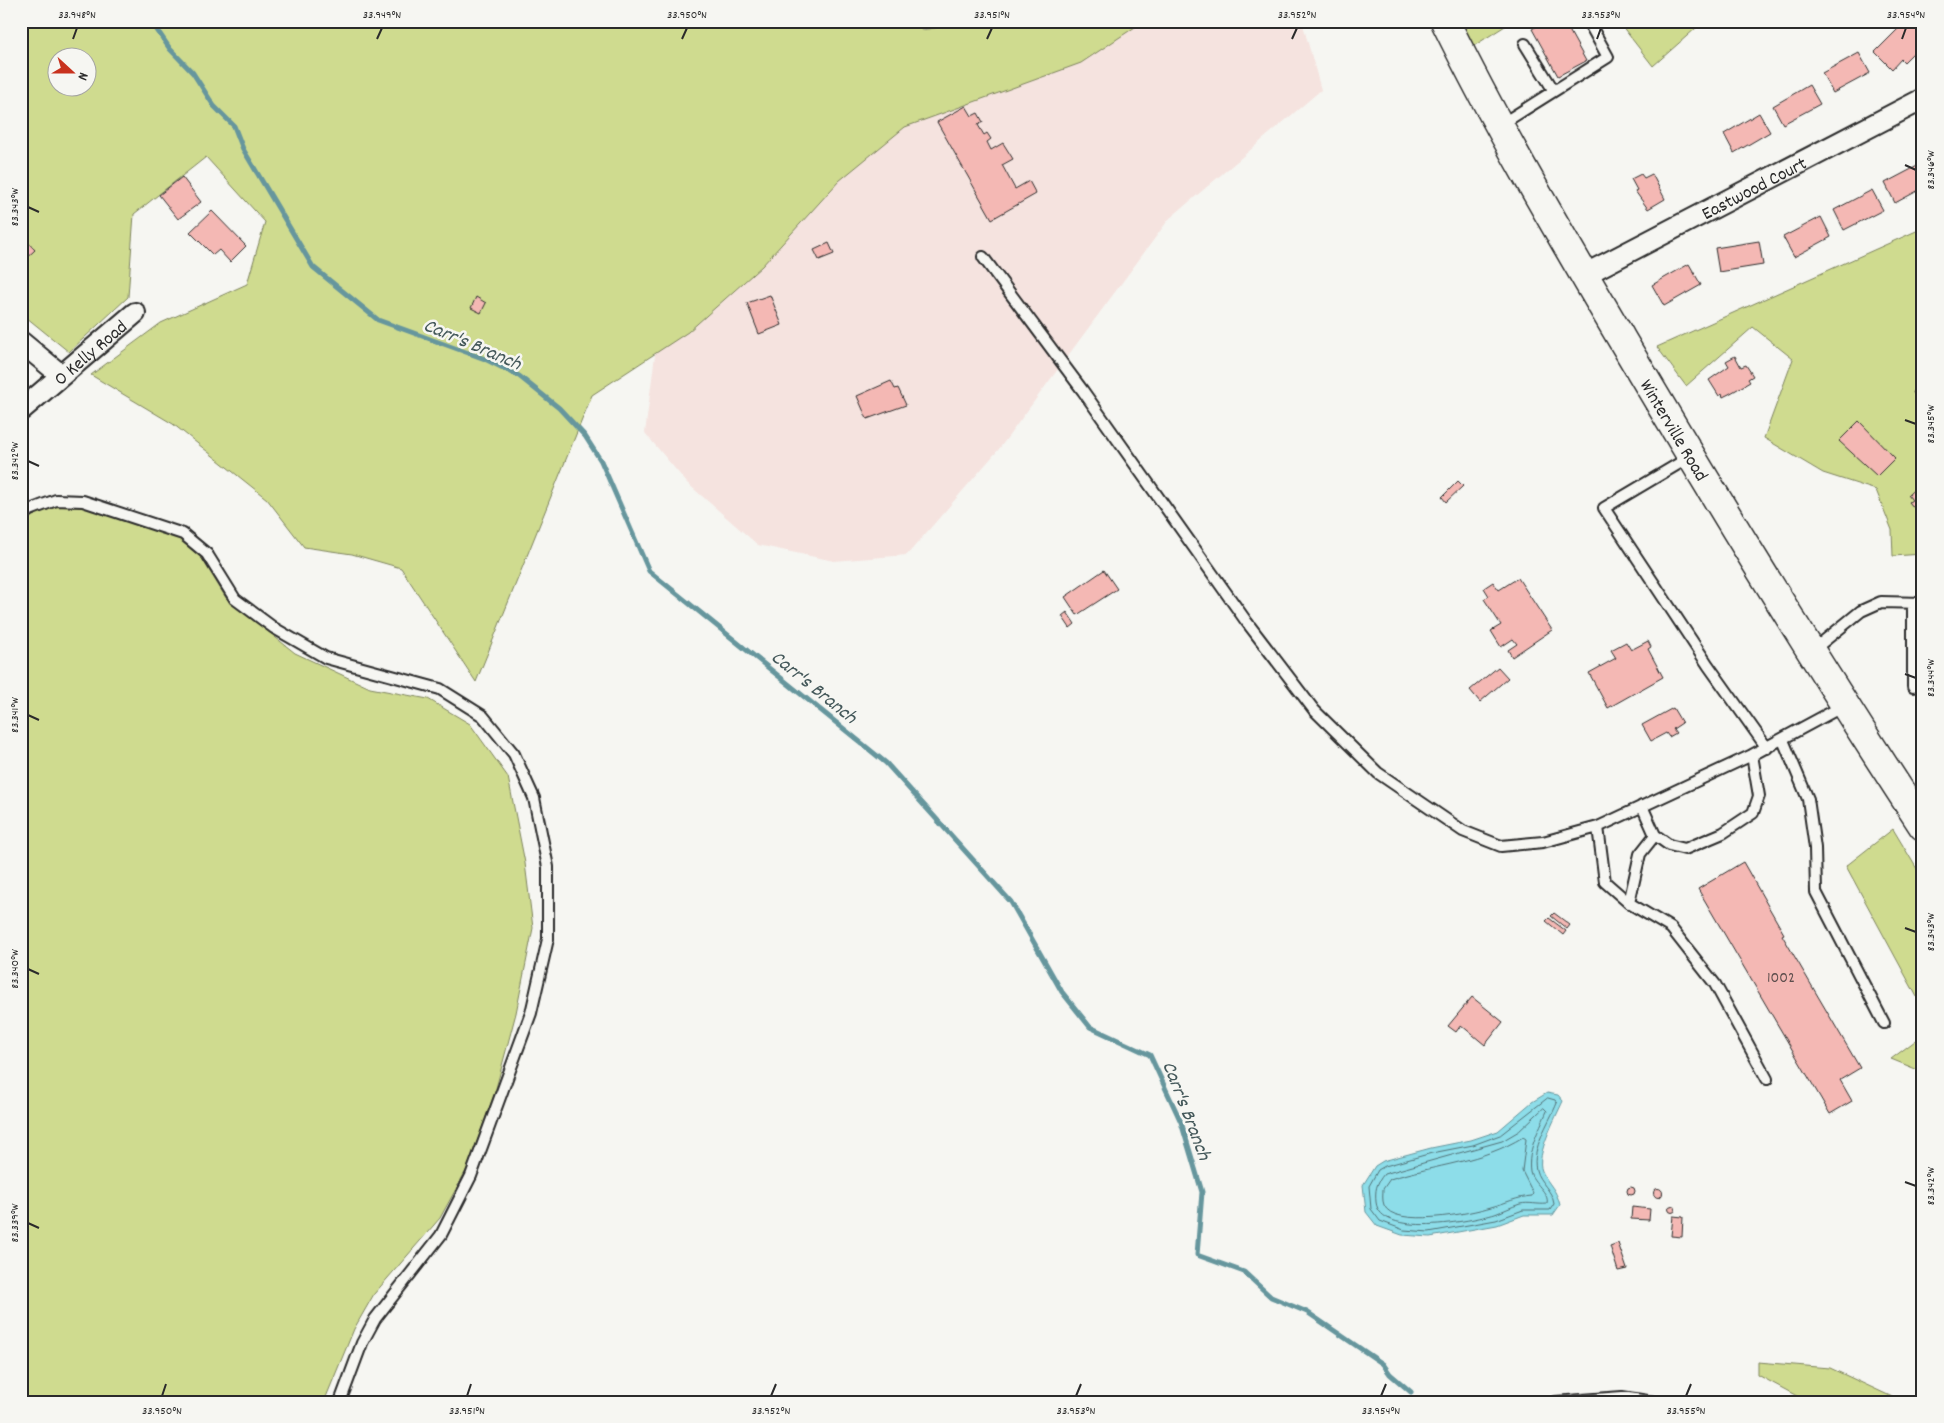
<svg xmlns="http://www.w3.org/2000/svg" width="1944" height="1423" font-family="Dekko,sans-serif">
<rect width="100%" height="100%" fill="#f6f6f2"/>
<filter id="ink" filterUnits="userSpaceOnUse"><feTurbulence type="fractalNoise" baseFrequency=".02" numOctaves="2"/><feDisplacementMap in="SourceGraphic" scale="10" xChannelSelector="R" yChannelSelector="G"/><feConvolveMatrix kernelMatrix="1 2 1 2 8 2 1 2 1" color-interpolation-filters="sRGB"/></filter>
<g filter="url(#ink)">
<path fill="#f5e3df" d="M1105,21H1302L1321,90L1169,219L999,449L907,555L834,561L758,545L687,483L645,433L656,347L894,121Z"/>
<path fill="#cfdb8f" stroke="#7d835d" fill-rule="evenodd" d="M21,21H918L922,30L976,21H1144L1081,63L905,127L839,181L762,266L688,332L592,395L476,682L401,568L352,554L304,547L267,499L173,424L91,375L161,323L247,284L265,222L206,157L134,214L128,297L69,352L21,313ZM58,58H88V88H58Z
M1458,21H1513L1472,47Z
M1618,21H1704L1653,66Z
M1923,228V554L1893,556L1892,530L1876,490L1823,473L1764,438L1793,359L1753,327L1686,386L1657,347Z
M59,506L90,508L172,534L187,543L201,557L226,598L295,653L370,688L428,699L470,724L508,777L525,863L533,928L516,1013L495,1092L468,1167L440,1218L374,1294L354,1329L324,1402H21V522L38,513Z
M1893,829L1923,879V1008L1846,866Z
M1923,1035V1072L1891,1059Z
M1758,1362L1830,1368L1903,1402H1808L1758,1375Z"/>
<path fill="#8ddde9" stroke="#66969d" d="M1547,1093L1558,1095L1563,1101C1556,1117 1535,1155 1542,1171C1549,1186 1556,1188 1560,1205L1553,1215H1524L1497,1225L1430,1237L1402,1235L1377,1226L1366,1212L1363,1185L1375,1166L1383,1161L1431,1148L1471,1140L1498,1131L1532,1102Z"/>
<g fill="none" stroke-linecap="round" stroke-linejoin="round">
<path stroke="#527277" stroke-width="1" d="M1548,1098L1555,1100L1557,1103C1549,1123 1531,1148 1536,1170C1539,1183 1552,1189 1554,1204L1550,1210H1523L1496,1220L1429,1232L1404,1230L1380,1221L1371,1209L1369,1186L1378,1170L1385,1166L1432,1153L1473,1145L1500,1135Z
M1544,1108L1547,1111C1539,1130 1527,1150 1530,1171C1532,1183 1550,1192 1547,1204C1538,1205 1529,1202 1520,1204C1511,1207 1503,1211 1495,1214C1472,1221 1380,1239 1376,1202C1375,1190 1376,1184 1384,1174L1502,1141L1519,1131Z
M1523,1137L1526,1139L1522,1171L1533,1193L1532,1196C1517,1197 1506,1203 1491,1207C1472,1213 1394,1229 1384,1205C1382,1200 1383,1194 1383,1189L1390,1179C1435,1165 1483,1162 1523,1137Z"/>
<path stroke="#66969d" stroke-width="5" d="M151,21L170,49L193,73L214,106L234,126L243,149L313,267L378,320L485,359L519,376L559,408L585,436L601,461L649,571L886,763L1011,902L1062,992L1090,1027L1150,1055L1181,1122L1202,1192L1197,1255L1244,1272L1271,1297L1307,1312L1383,1364L1390,1374L1411,1392"/>
</g>
<path fill="#f4b8b4" stroke="#2b2b2b" d="M1545,21H1564L1586,61L1558,76L1532,29Z
M1906,21H1912L1923,32V36L1916,43L1920,46L1904,62L1901,59L1892,69L1875,52Z
M1859,53L1870,73L1833,93L1822,73Z
M1809,85L1820,104L1783,124L1773,106Z
M966,106L972,116L978,113L983,122L978,125L984,135L987,133L991,139L987,142L991,150L1003,143L1013,159L1002,165L1015,189L1029,181L1036,194L992,219L937,122Z
M1759,113L1770,132L1734,153L1724,134Z
M1923,163V188L1895,203L1885,183Z
M1641,174L1644,178L1652,174L1665,199L1648,209L1635,191L1637,190L1631,179Z
M182,177L201,202L178,219L159,195Z
M1872,190L1883,210L1844,230L1834,210Z
M212,211L246,246L230,262L219,250L213,255L190,232Z
M1821,217L1831,237L1794,257L1783,237Z
M21,235L35,250L21,263Z
M1759,241L1763,265L1719,272L1715,248Z
M829,243L834,254L819,260L814,250Z
M1689,264L1701,285L1664,306L1652,285Z
M770,295L782,325L759,334L747,303Z
M476,297L486,303L481,313L471,308Z
M1735,356L1741,367L1746,365L1753,376L1748,379L1750,382L1729,394L1723,397L1722,394L1719,396L1709,380L1729,366L1726,361Z
M1923,375V398L1913,393Z
M891,381L895,389L898,388L906,405L867,419L857,396Z
M1859,421L1895,458L1877,476L1839,441Z
M1458,481L1463,486L1446,502L1442,497Z
M1922,482L1923,483V509L1918,504L1914,508L1909,502L1912,500L1908,495Z
M1104,570L1117,589L1077,615L1065,597Z
M1518,578L1552,630L1512,657L1508,650L1517,644L1513,639L1501,647L1491,631L1501,625L1484,599L1489,596L1484,588L1493,582L1499,590Z
M1067,612L1075,624L1070,628L1062,616Z
M1648,641L1651,647L1648,649L1663,677L1608,708L1589,673L1616,658L1611,650L1626,642L1631,650Z
M1498,667L1508,678L1480,702L1470,690Z
M1673,708L1682,723L1673,729L1676,733L1669,737L1666,733L1651,741L1642,725Z
M1743,862L1784,934L1782,935L1860,1068L1840,1080L1852,1101L1830,1114L1698,889Z
M1554,913L1570,925L1567,929L1551,916Z
M1549,918L1566,931L1563,935L1546,921Z
M1472,997L1503,1022L1485,1045L1461,1025L1456,1032L1448,1026Z
M1627 1191a4 4 0 1 1 8 0a4 4 0 1 1-8 0Z
M1653.5 1193a4.5 4.5 0 1 1 9 0a4.5 4.5 0 1 1-9 0Z
M1668.5 1209a3.5 3.5 0 1 1 7 0a3.5 3.5 0 1 1-7 0Z
M1632,1207L1650,1209L1649,1220L1631,1219Z
M1673,1216L1683,1217L1682,1237L1671,1236Z
M1618,1243L1627,1269L1618,1271L1610,1246Z"/>
<g fill="none" stroke-linecap="round" stroke-linejoin="round">
<defs>
<path id="lane" d="M1525,44L1554,91
M1500,125L1608,57L1588,21
M983,257L1083,391L1246,621L1314,710L1378,773L1463,831L1501,846L1543,842L1598,827L1752,755L1843,706
M1690,457L1604,508L1708,665L1767,748
M21,516L30,510L56,500L83,501L183,534L207,554L235,599L274,628L326,658L440,689L483,716L514,754L534,798L548,867V939L531,1013L471,1176L441,1235L375,1319L362,1343L340,1402
M1913,603V687
M1813,650L1861,611L1881,602L1923,603
M1783,740L1808,799L1815,848L1816,892L1884,1023
M1642,806L1655,835L1669,845L1685,849L1723,833L1753,813L1759,796L1752,755
M1598,827L1605,882L1629,903
M1655,835L1640,854L1629,903L1671,928L1715,984L1767,1079
M1555,1402L1622,1397L1654,1402"/>
<g id="street">
<path id="s1" d="M1584,275L1923,99"/>
<path d="M21,342L61,375"/>
<path id="s2" d="M21,410L135,313"/>
</g>
<g id="secondary">
<path id="s3" d="M1445,21C1498,129 1560,234 1621,338C1718,503 1818,666 1923,826"/>
</g>
</defs>
<use href="#lane" stroke="#2b2b2b" stroke-width="14"/>
<use href="#street" stroke="#2b2b2b" stroke-width="24"/>
<use href="#secondary" stroke="#2b2b2b" stroke-width="31"/>
<use href="#lane" stroke="#f6f6f2" stroke-width="10"/>
<use href="#street" stroke="#f6f6f2" stroke-width="20"/>
<use href="#secondary" stroke="#f6f6f2" stroke-width="28"/>
</g>
</g>
<path fill="none" stroke="#2b2b2b" stroke-width="2" d="M73,39L77,28M377,39L382,28M682,39L687,28M987,39L992,28M1292,39L1297,28M1597,39L1601,28M1902,39L1906,28M1905,165L1916,170M28,207L39,212M1905,420L1916,424M28,461L39,466M1905,674L1916,678M28,715L39,720M1905,928L1916,932M28,969L39,974M1905,1182L1916,1186M28,1223L39,1228M162,1396L166,1384M467,1396L471,1384M771,1396L776,1384M1076,1396L1081,1384M1381,1396L1386,1384M1686,1396L1691,1384"/>
<g text-anchor="middle" stroke-width="5" stroke-linejoin="round" paint-order="stroke">
<g font-size="16" fill="#5d4e4d">
<text x="1781" y="982">1002</text>
</g>
<g font-size="19" fill="#2b2b2b" stroke="#f6f6f2">
<text dy="7" stroke="none"><textPath href="#s1" startOffset="191">Eastwood Court</textPath></text>
<text dy="7" stroke="none"><textPath href="#s2" startOffset="90">O Kelly Road</textPath></text>
<text dy="7" stroke="none"><textPath href="#s3" startOffset="469">Winterville Road</textPath></text>
</g>
<g font-size="20" font-style="italic" fill="#44585a" stroke="#f6f6f2">
<text transform="translate(473 343) rotate(23)" y="7">Carr's Branch</text>
<text transform="translate(815 686) rotate(39)" y="7">Carr's Branch</text>
<text transform="translate(1188 1110) rotate(69)" y="7">Carr's Branch</text>
</g>
</g>
<rect width="1944" height="1423" fill="none" stroke="#f6f6f2" stroke-width="55"/>
<g transform="translate(72 72) rotate(111)"><circle r="24" fill="#f6f6f2" stroke="#a5a5a2"/>
<path d="M0-4L9 19L0 12L-9 19Z" fill="#c8321e"/>
<text y="-8" font-size="14" font-weight="bold" text-anchor="middle" fill="#2b2b2b">N</text>
</g>
<rect x="28" y="28" width="1888" height="1368" fill="none" stroke="#2b2b2b" stroke-width="2"/>
<g font-size="12" text-anchor="middle" fill="#2b2b2b">
<text x="77" y="18">33.948°N</text>
<text x="382" y="18">33.949°N</text>
<text x="687" y="18">33.950°N</text>
<text x="992" y="18">33.951°N</text>
<text x="1297" y="18">33.952°N</text>
<text x="1601" y="18">33.953°N</text>
<text x="1906" y="18">33.954°N</text>
<text transform="translate(1930 170) rotate(-90)" y="4">83.346°W</text>
<text transform="translate(14 207) rotate(-90)" y="4">83.343°W</text>
<text transform="translate(1930 424) rotate(-90)" y="4">83.345°W</text>
<text transform="translate(14 461) rotate(-90)" y="4">83.342°W</text>
<text transform="translate(1930 678) rotate(-90)" y="4">83.344°W</text>
<text transform="translate(14 715) rotate(-90)" y="4">83.341°W</text>
<text transform="translate(1930 932) rotate(-90)" y="4">83.343°W</text>
<text transform="translate(14 969) rotate(-90)" y="4">83.340°W</text>
<text transform="translate(1930 1186) rotate(-90)" y="4">83.342°W</text>
<text transform="translate(14 1223) rotate(-90)" y="4">83.339°W</text>
<text x="162" y="1414">33.950°N</text>
<text x="467" y="1414">33.951°N</text>
<text x="771" y="1414">33.952°N</text>
<text x="1076" y="1414">33.953°N</text>
<text x="1381" y="1414">33.954°N</text>
<text x="1686" y="1414">33.955°N</text>
</g>
</svg>
